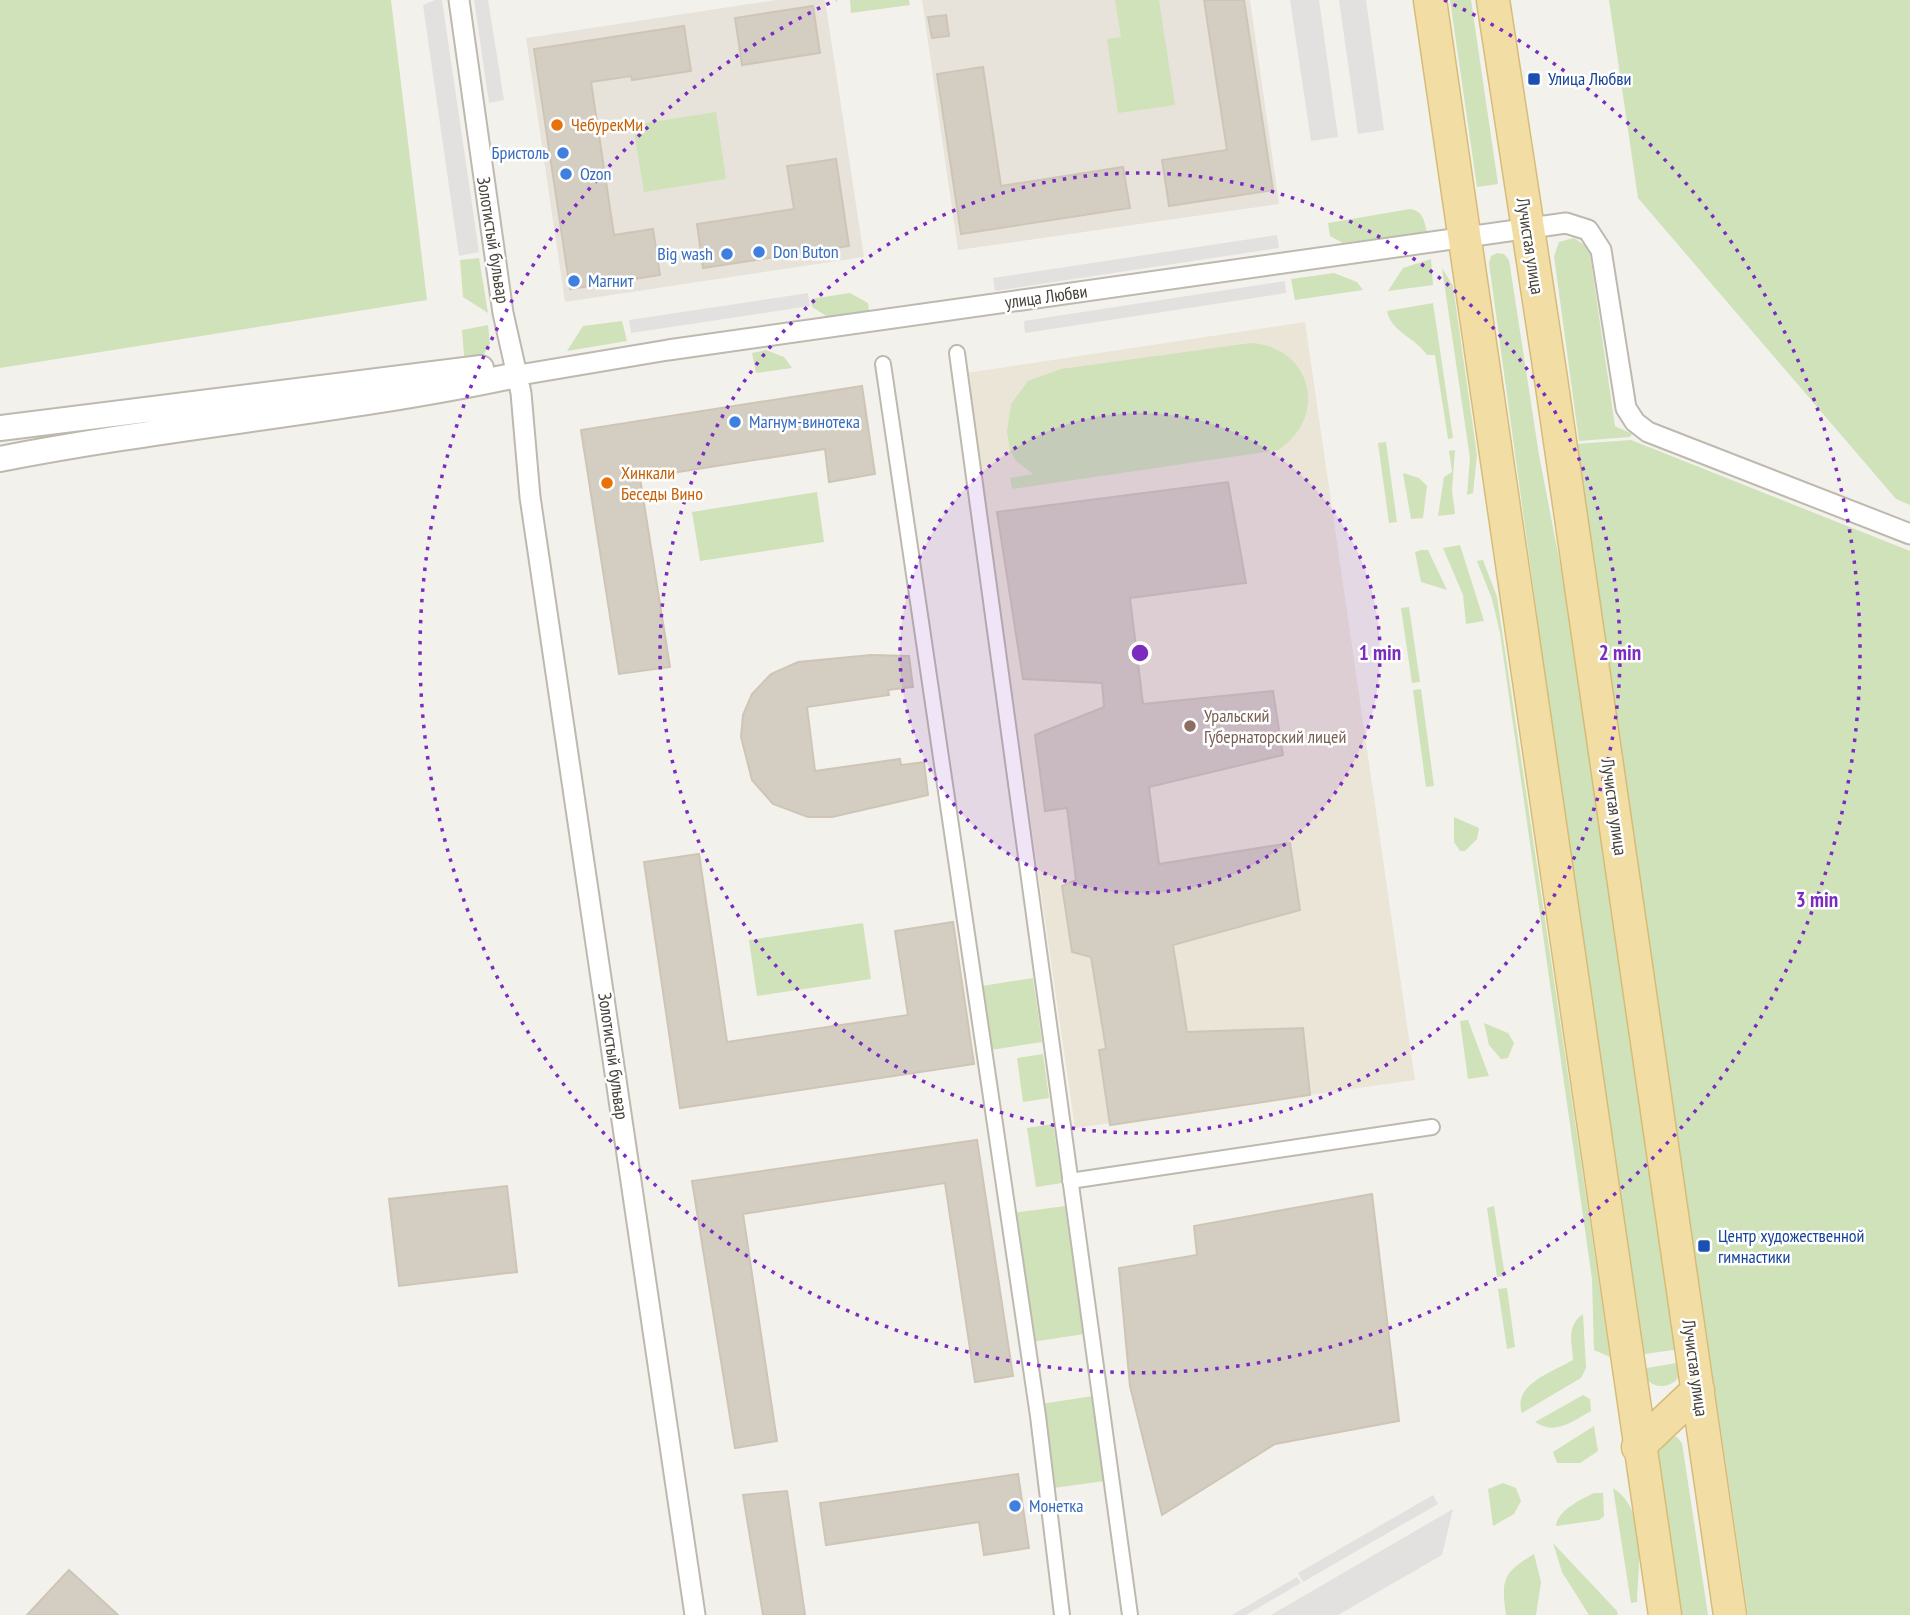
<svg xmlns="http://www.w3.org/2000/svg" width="1910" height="1615" font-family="'PT Sans Narrow',sans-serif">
<rect width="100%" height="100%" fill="#f3f1eb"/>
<path fill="#e7e3da" d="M776,0H825L864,257L565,302L526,38Z
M922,0H1250L1279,204L958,250Z"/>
<path fill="#ebe5d7" d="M1305,322L1415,1080L1075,1128L966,373Z"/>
<path fill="#cfe2b9" d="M0,0H391L427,300L0,368Z
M850,0H909L910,5L851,13Z
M1115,0H1159L1175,105L1118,113L1107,39L1121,37Z
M1450,0H1471L1498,184L1477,187Z
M1609,0H1910V505L1896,499L1638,198Z
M716,112L726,179L644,192L633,125Z
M1410,209C1423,211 1424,220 1427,232L1343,243L1330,236L1328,223Z
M1574,238L1589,248L1615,426L1632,434L1630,437L1579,441L1554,256L1559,242Z
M1497,253L1504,254L1509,260L1539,455L1576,647L1680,1349L1638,1355L1489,263L1491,256Z
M479,258L488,313L463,297L460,260Z
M1431,259L1433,285L1388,291L1403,268Z
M1442,268L1453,286L1477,455L1473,493L1467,495L1470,458Z
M1334,273L1357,282L1363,290L1295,300L1291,279Z
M850,293L868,303L869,312L828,317L812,307L811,299Z
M1433,303L1453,438L1448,439L1435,355H1427C1415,337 1391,332 1387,311Z
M622,321L627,341L567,351L583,326Z
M488,325L490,344L480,360L465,367L462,330Z
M1251,343C1312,347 1329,417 1278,450L1012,489L1010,478L1033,474L1016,461L1010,450L1007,432L1011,404L1028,381L1061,369Z
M766,350L784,357L792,368L756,373L752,353Z
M1631,440L1910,551V1615H1748L1576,444Z
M1386,442L1397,522L1389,523L1378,443Z
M1455,450L1452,490L1455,514L1438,516L1444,477L1452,472L1449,451Z
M1403,473L1419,478L1427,486L1423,518L1411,519Z
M817,492L824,542L700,561L692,512Z
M1460,545L1484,621L1466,624L1463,595L1443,548Z
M1421,550H1428L1447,590L1421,582L1415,552Z
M1483,560L1497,597L1610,1357L1594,1350L1592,1279L1500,633L1492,599L1477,561Z
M1409,607L1420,682L1412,683L1401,608Z
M1421,689L1434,786L1426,787L1413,690Z
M1454,817L1479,828L1477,839L1465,851H1460L1454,842Z
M863,923L871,979L757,996L749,940Z
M1033,978L1042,1042L991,1050L982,986Z
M1468,1020L1489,1076L1468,1079L1460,1021Z
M1484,1023L1508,1033L1514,1043L1508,1058L1501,1059L1489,1045Z
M1043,1054L1049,1098L1023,1102L1017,1058Z
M1053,1124L1062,1183L1036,1187L1027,1128Z
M1065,1206L1084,1334L1032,1342L1013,1213Z
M1494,1206L1505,1276L1497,1277L1487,1208Z
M1507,1288L1515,1347L1507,1349L1498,1289Z
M1583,1314L1586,1368L1581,1378L1522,1413C1512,1384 1553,1372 1573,1360C1572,1342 1566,1326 1583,1314Z
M1682,1362C1684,1390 1648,1395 1641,1369Z
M1583,1395L1590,1399L1591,1411C1573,1421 1555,1436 1535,1422Z
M1093,1396L1105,1481L1053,1488L1041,1404Z
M1594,1426L1598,1451L1580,1463H1557L1553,1452Z
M1670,1436L1677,1437L1682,1443L1708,1615H1679L1656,1444Z
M1503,1483L1516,1488L1521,1501L1514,1514L1493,1526L1488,1489Z
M1613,1488C1648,1510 1638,1567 1637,1602L1631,1603Z
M1594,1493H1603L1604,1516L1599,1520L1556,1526C1558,1510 1580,1500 1594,1493Z
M1553,1543L1617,1611L1618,1615H1589L1562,1572Z
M1534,1554L1541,1582L1536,1615H1506C1501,1579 1503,1573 1534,1554Z"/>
<path fill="#e3e1df" d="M435,0H442L479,252L459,256L423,5Z
M474,0H488L504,100L489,103Z
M1290,0H1319L1338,137L1311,141Z
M1339,0H1366L1384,130L1358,134Z
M1277,235L1279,248L995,291L993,278Z
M1285,281L1286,293L1025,333L1024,321Z
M808,293L810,306L631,333L629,320Z
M1433,1495L1438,1504L1303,1582L1298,1573Z
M1453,1509L1442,1555L1338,1615H1271Z
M1297,1577L1301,1583L1246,1615H1232Z"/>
<path fill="#d4cdc2" stroke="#cec5b6" stroke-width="2" d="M1204,0H1244L1273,190L1169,206L1162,160L1227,150Z
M813,6L820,53L742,65L735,18Z
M946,15L949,36L932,38L928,17Z
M684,26L691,71L632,80L631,76L591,82L614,235L653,229L660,275L570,289L534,49Z
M983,67L1001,186L1123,167L1130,208L961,234L937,74Z
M836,159L849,246L703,268L697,224L794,209L787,166Z
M862,386L875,474L829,482L825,449L640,478L670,667L619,674L581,430Z
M1228,482L1246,583L1130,598L1143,704L1273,691L1283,755L1149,787L1159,864L1290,843L1300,910L1173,945L1187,1032L1303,1028L1310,1095L1110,1125L1099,1050L1106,1049L1091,957L1072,952L1062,886L1076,880L1067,808L1045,811L1035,735L1104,707L1102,683L1023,679L997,512Z
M871,655L909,656L913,687L888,690L889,695L807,707L815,771L900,759L901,765L924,762L928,795L832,817H808L773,804L752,780L741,737L743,715L752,694L771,674L798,662Z
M699,854L727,1042L908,1015L895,931L953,922L974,1064L680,1108L644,862Z
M977,1140L1013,1376L975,1382L945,1183L743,1214L777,1441L735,1448L692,1181Z
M507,1186L517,1272L399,1286L389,1199Z
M1372,1194L1399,1421L1275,1444L1162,1515L1130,1386L1119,1268L1197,1255L1194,1226Z
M1018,1474L1029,1548L984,1555L979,1522L826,1545L820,1503Z
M787,1491L805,1615H763L743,1495Z
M69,1570L118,1615H27Z"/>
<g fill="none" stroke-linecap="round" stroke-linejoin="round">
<defs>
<path id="pedestrian" d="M957,353L1130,1615
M883,364L1038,1416L1062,1615
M1070,1181L1432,1127"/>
<path id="minor" d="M459,0L503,313L521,393L530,497L695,1615
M508,377L668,350L1566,223L1588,230L1601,250L1626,408L1635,422L1648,432L1910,534"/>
<path id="tertiary" d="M0,428L481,368
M0,459C168,426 340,412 507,377"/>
<path id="primary" d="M1430,0L1665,1615
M1493,0L1551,379L1730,1615
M1638,1447L1698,1390"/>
</defs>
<use href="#pedestrian" stroke="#beb9ae" stroke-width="18"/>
<use href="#minor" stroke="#beb9ae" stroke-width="23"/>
<use href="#tertiary" stroke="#beb9ae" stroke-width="28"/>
<use href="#primary" stroke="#d6bc77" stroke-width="35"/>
<use href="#pedestrian" stroke="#fff" stroke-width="14"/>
<use href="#minor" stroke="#fff" stroke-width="19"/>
<use href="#tertiary" stroke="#fff" stroke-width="24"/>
<use href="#primary" stroke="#f2dea5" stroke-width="32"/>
</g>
<circle cx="1140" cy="653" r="240" fill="#7b2cbf" fill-opacity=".12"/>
<g fill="none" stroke="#7b2cbf" stroke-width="3.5" stroke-dasharray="3.5 7">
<circle cx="1140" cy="653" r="240"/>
<circle cx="1140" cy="653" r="480"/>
<path d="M1444 0A720 720 0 1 1 836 0"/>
</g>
<g fill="#1a4fb4" stroke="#fff" stroke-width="2.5">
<rect x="1527" y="72" width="14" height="14" rx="3.5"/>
<rect x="1697" y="1239" width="14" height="14" rx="3.5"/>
</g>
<g fill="#e8710a" stroke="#fff" stroke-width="2.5">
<circle cx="557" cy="125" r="7"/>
<circle cx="607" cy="483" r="7"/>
</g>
<g fill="#3f7fe0" stroke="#fff" stroke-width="2.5">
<circle cx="563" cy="153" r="7"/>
<circle cx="566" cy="174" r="7"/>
<circle cx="759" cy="252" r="7"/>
<circle cx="727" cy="254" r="7"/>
<circle cx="574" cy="281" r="7"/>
<circle cx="735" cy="422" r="7"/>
<circle cx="1015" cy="1506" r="7"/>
</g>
<circle fill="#8d6e63" stroke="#fff" stroke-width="2.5" cx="1190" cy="726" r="7"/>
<g text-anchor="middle" stroke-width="5" stroke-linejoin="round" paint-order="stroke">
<g font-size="18" fill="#164399" stroke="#fff" text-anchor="start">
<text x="1548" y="85">Улица Любви</text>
<text x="1718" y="1242">Центр художественной<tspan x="1718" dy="21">гимнастики</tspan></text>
</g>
<g font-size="18" fill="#c56008" stroke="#fff" text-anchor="start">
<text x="571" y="131">ЧебурекМи</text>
<text x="621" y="479">Хинкали<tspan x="621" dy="21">Беседы Вино</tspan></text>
</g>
<g font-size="18" fill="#366cbe" stroke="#fff" text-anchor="start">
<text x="549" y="159" text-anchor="end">Бристоль</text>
<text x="580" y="180">Ozon</text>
<text x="773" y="258">Don Buton</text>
<text x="713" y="260" text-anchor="end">Big wash</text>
<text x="588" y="287">Магнит</text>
<text x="749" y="428">Магнум-винотека</text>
<text x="1029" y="1512">Монетка</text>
</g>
<g font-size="18" fill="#47423a" stroke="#fff">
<text transform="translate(493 240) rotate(81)" y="6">Золотистый бульвар</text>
<text transform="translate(1530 246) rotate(81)" y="6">Лучистая улица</text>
<text transform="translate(1046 297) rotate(-8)" y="6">улица Любви</text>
<text transform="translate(1614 807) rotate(82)" y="6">Лучистая улица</text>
<text transform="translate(613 1056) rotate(82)" y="6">Золотистый бульвар</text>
<text transform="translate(1695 1368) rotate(82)" y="6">Лучистая улица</text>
</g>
<g font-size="18" fill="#785e54" stroke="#fff" text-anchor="start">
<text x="1204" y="722">Уральский<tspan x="1204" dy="21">Губернаторский лицей</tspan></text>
</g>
</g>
<circle cx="1140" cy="653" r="10" fill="#7b2cbf" stroke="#fff" stroke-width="3.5"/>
<g font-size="21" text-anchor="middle" font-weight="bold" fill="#7b2cbf" stroke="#fff" stroke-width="5" stroke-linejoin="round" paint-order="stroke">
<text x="1380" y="660">1 min</text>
<text x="1620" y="660">2 min</text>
<text x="1817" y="907">3 min</text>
</g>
</svg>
